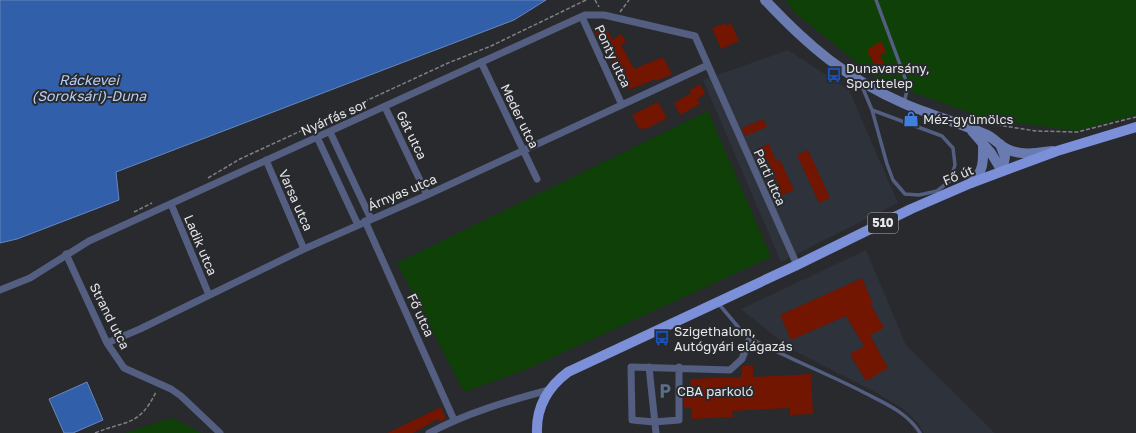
<svg xmlns="http://www.w3.org/2000/svg" width="1136" height="433" font-family="'Golos Text',sans-serif">
<rect width="100%" height="100%" fill="#282a2e"/>
<path fill="#2d323b" d="M788,50L849,90L898,203L781,262L703,80Z
M866,250L906,345L995,433H924L917,422L903,409L877,393L789,348L741,309Z"/>
<path fill="#0e4008" d="M786,0H1136V115L1075,131L985,118L880,81L795,13Z
M708,111L771,257L527,369L464,392L397,263Z
M172,418L202,433H125Z"/>
<path fill="#315fa9" stroke="#6788bc" d="M0,0H546L514,20L116,172L119,200L17,239L0,243Z
M87,382L103,420L73,433H64L49,399Z"/>
<path fill="#721501" d="M725,23L726,26L731,23L739,41L721,49L712,28Z
M601,29L603,32L607,29L612,40L621,34L626,42L621,45L634,69L663,57L672,74L657,81L656,79L628,90L619,69L617,70L608,52L605,54L595,33Z
M881,41L886,52L880,55L885,65L876,69L867,50Z
M700,84L705,93L697,100L700,104L680,115L674,103L691,93L690,90Z
M658,102L667,118L646,129L645,127L640,130L632,115Z
M763,119L767,127L745,136L742,128Z
M769,144L776,161L780,160L794,190L773,199L769,190L779,186L767,159L763,161L758,148Z
M808,150L830,198L819,203L797,155Z
M862,278L873,304L871,305L884,328L870,335L888,368L866,381L850,354L864,346L846,316L791,340L780,315Z
M742,366H753V377L811,374L813,414L790,415V408L732,411L733,417L692,419V408H684V387L691,386L690,379L741,377Z
M441,407L446,419L439,422L438,419L413,433H387Z"/>
<g fill="none" stroke-linecap="round" stroke-linejoin="round">
<path stroke="#7e8084" stroke-width="1.5" stroke-dasharray="4 2" stroke-linecap="butt" d="M595,0L599,7
M620,12L629,0
M985,123L1036,131L1077,132L1136,117
M208,178L240,159L448,63L491,46L586,0
M134,212L152,203
M95,433C126,420 139,427 156,392"/>
<path stroke="#535e81" stroke-width="3.5" d="M876,0L908,86L904,103
M861,84L872,110L942,136L953,148L955,165L950,181L937,191L919,195L905,194L893,180L887,164L872,110
M718,303L739,328L750,338C787,358 826,373 863,392C884,403 907,412 920,433"/>
<path stroke="#535e81" stroke-width="7" d="M582,17L622,105
M481,62L537,179
M385,107L427,195
M330,132L371,219
M317,137L358,225
M266,160L304,249
M171,204L209,295
M365,221L454,420
M66,254L107,343L124,368L171,389L181,396L220,433
M0,290L30,278L89,241L585,15H604L695,36L797,265
M107,343L140,329L304,249L427,195L708,65
M649,367L656,433
M679,367V420L654,422L632,420L631,367L730,370L742,359L750,338
M429,433C467,413 507,401 549,390"/>
<path stroke="#6a7bb2" stroke-width="10" d="M765,0C808,46 847,79 905,104C931,115 959,123 985,134C993,137 999,145 1007,149C1021,156 1037,153 1052,151
M972,131L991,153L1002,171
M1000,144L1005,157L1002,171
M971,183C985,171 983,159 983,143"/>
<path stroke="#7c90d9" stroke-width="10" d="M537,433C536,407 548,387 568,372L797,265L911,209L971,183L1057,151L1136,127"/>
</g>
<defs>
<symbol id="bus-bare" viewBox="-9 -9 18 18"><path d="M-5-6H5V4H4V6H2V4H-2V6H-4V4H-5ZM-3.5-4V0h7V-4ZM-3.5 1.2v1.5H-2V1.2ZM2 1.2v1.5H3.5V1.2Z" fill="#1a4fb4" stroke="#282a2e" stroke-width="2.5" paint-order="stroke"/></symbol>
<symbol id="shop-bare" viewBox="-9 -9 18 18"><path d="M-5-2.5h2.3a2.7 3.5 0 0 1 5.4 0H5L5.5 6h-11ZM-1.5-2.5h3a1.5 2.3 0 0 0-3 0Z" fill="#3f7fe0" stroke="#282a2e" stroke-width="2.5" paint-order="stroke"/></symbol>
<symbol id="parking-bare" viewBox="-9 -9 18 18"><path d="M-3.5-5.5H1a3.5 3.5 0 0 1 0 7H-1V5.5H-3.5ZM-1-3.4V-.6H.8a1.4 1.4 0 0 0 0-2.8Z" fill="#5c6f8a" stroke="#282a2e" stroke-width="2.5" paint-order="stroke"/></symbol>
</defs>
<g fill-rule="evenodd">
<use href="#bus-bare" x="823" y="64" width="22" height="22"/>
<use href="#shop-bare" x="900" y="108" width="22" height="22"/>
<use href="#bus-bare" x="651" y="327" width="22" height="22"/>
<use href="#parking-bare" x="654" y="380" width="22" height="22"/>
</g>
<g text-anchor="middle" stroke-width="4" stroke-linejoin="round" paint-order="stroke">
<rect fill="#282a2e" stroke="#acaeb1" stroke-width="1" x="868" y="213" width="30" height="20" rx="3"/>
<g font-size="12" font-weight="bold" fill="#e4e6e9">
<text x="883" y="227">510</text>
</g>
<g font-size="13" fill="#e4e6e9" stroke="#282a2e">
<text transform="translate(613 56) rotate(65)" y="5">Ponty utca</text>
<text transform="translate(520 116) rotate(64)" y="5">Meder utca</text>
<text transform="translate(334 117) rotate(-24)" y="5">Nyárfás sor</text>
<text transform="translate(412 135) rotate(64)" y="5">Gát utca</text>
<text transform="translate(958 175) rotate(-23)" y="5">Fő út</text>
<text transform="translate(770 177) rotate(66)" y="5">Parti utca</text>
<text transform="translate(402 192) rotate(-23)" y="5">Árnyas utca</text>
<text transform="translate(296 200) rotate(66)" y="5">Varsa utca</text>
<text transform="translate(201 245) rotate(67)" y="5">Ladik utca</text>
<text transform="translate(421 315) rotate(65)" y="5">Fő utca</text>
<text transform="translate(110 316) rotate(63)" y="5">Strand utca</text>
</g>
<g font-size="13" fill="#e4e6e9" stroke="#282a2e" text-anchor="start">
<text x="846" y="73">Dunavarsány,<tspan x="846" dy="15">Sporttelep</tspan></text>
<text x="923" y="124">Méz-gyümölcs</text>
<text x="674" y="336">Szigethalom,<tspan x="674" dy="15">Autógyári elágazás</tspan></text>
<text x="677" y="396">CBA parkoló</text>
</g>
<g font-size="14" font-style="italic" fill="#b5cff8" stroke="#282a2e">
<text x="89" y="85">Ráckevei<tspan x="89" dy="16">(Soroksári)-Duna</tspan></text>
</g>
</g>
</svg>
